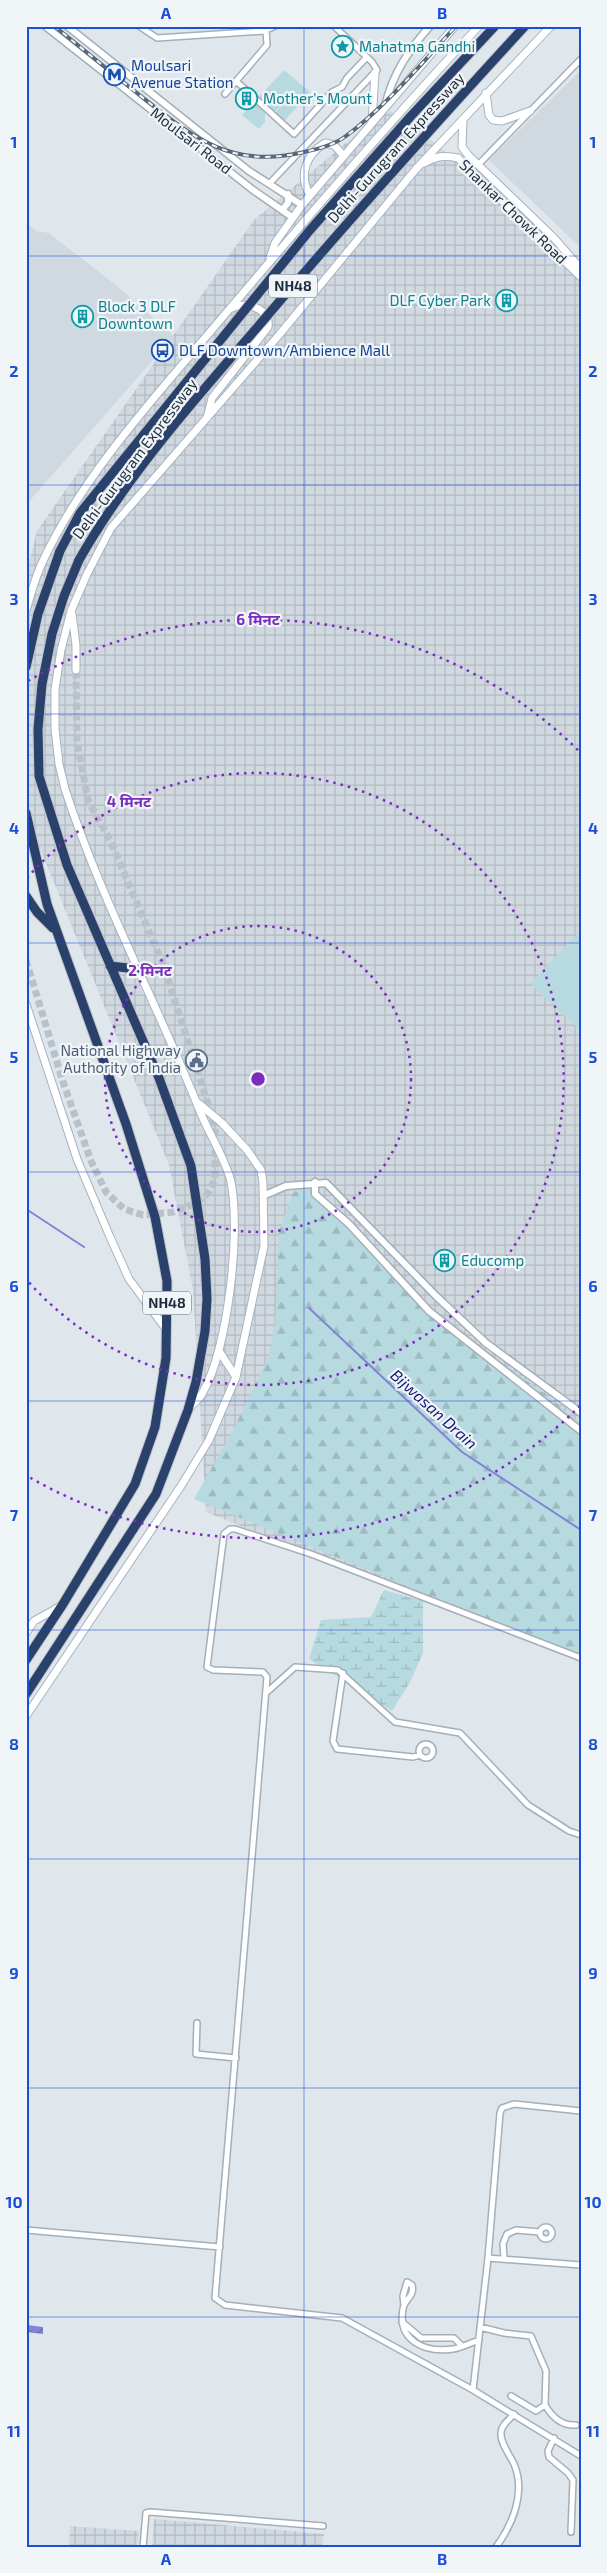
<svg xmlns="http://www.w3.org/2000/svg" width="607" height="2573" font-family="'Exo 2','Noto Sans Devanagari',sans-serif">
<defs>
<pattern id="industrial-grid" width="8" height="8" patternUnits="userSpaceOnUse" patternTransform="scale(1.25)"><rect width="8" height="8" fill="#d1d9e0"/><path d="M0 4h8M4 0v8" fill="none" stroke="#b3bac1"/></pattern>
<pattern id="forest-firs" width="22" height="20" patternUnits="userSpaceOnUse" patternTransform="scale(1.25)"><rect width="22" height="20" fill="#b6dadf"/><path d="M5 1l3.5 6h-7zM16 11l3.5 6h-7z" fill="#9cbbc0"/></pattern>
<pattern id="wetland-marsh" width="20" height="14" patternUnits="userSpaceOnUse" patternTransform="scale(1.25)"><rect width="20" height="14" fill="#b6dadf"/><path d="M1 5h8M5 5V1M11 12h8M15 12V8" fill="none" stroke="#9cbbc0"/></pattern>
<pattern id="water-waves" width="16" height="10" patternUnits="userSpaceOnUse" patternTransform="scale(1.25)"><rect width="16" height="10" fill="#8383d5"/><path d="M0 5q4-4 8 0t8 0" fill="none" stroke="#6b6bae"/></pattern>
</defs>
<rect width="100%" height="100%" fill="#dfe7ec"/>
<path fill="#d1d9e0" d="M581,70V248L489,160Z
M26,222L36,231L49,233L117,286L174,336L26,505Z"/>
<path fill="url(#industrial-grid)" d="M390,111L438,145L581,282V1661L206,1512L193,1290L169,1165L26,814V574L37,531L254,220L372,121Z
M154,2519L324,2534L322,2547H152Z
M70,2526L139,2531L137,2547H69Z"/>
<path fill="url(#forest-firs)" d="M312,1184L446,1323L548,1396L581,1424V1657L194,1499L231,1434L268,1358L275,1324L279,1231L293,1193Z"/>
<path fill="url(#wetland-marsh)" d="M384,1590L423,1601V1653L410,1682L392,1711L309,1659L321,1620L371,1617Z"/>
<path fill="#b6dadf" d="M284,70L310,92L302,101L293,94L302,102L284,121L275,113L290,96L274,113L258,98Z
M255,101L265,110V122L259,129L242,115Z
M581,930V1031L530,984Z"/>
<path fill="url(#water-waves)" d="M27,2325L43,2327V2334L27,2332Z"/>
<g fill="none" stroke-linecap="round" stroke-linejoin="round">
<path stroke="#8383d5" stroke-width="2" d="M26,1209L84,1247
M309,1308L462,1452L581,1530"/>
<path stroke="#b9c2c9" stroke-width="7" stroke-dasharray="7 3.5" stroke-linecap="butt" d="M26,960L63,1082L91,1161L106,1192L124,1209L143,1215L174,1212L196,1203L209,1192L215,1179V1126L163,964L110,840L88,800L77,742L76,670"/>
<defs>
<path id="minor" d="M139,26L157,38L264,31L275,26
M236,81L294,134L332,92L342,87L347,78L367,57
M225,94L267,45L266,30
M478,165L581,59
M269,184L377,70L372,62L334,26
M581,1658L311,1554L235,1529H230L224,1534L207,1667L213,1670L263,1672L267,1677L215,2298L225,2305L342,2318L473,2390L581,2456
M343,1673L333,1741L337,1749L413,1757L420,1755
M266,1693L295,1667L338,1670L395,1722L460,1733L528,1805L569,1831L581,1835
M419 1751a7 7 0 1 1 14 0a7 7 0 1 1-14 0Z
M197,2023L196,2054L236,2058
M540 2233a6 6 0 1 1 12 0a6 6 0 1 1-12 0Z
M26,2230L220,2247
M488,2258L581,2265
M504,2258L503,2244L507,2234L516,2230L540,2232
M404,2305L403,2296L407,2282L412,2285C415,2297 404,2299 403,2309C397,2341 425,2353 453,2349C461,2348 470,2343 479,2340
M402,2322L421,2338H454L462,2346
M480,2327L504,2333L531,2336L546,2371L545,2405C552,2417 562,2426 576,2425
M473,2390L488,2258L500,2113L502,2108L514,2104L581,2111
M511,2396L536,2411L545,2405
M554,2438L548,2451L549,2457L568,2473L573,2480L571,2532
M143,2547L146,2513L150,2512L323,2526
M496,2547C513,2524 526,2492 514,2464C510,2455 500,2443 501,2433C501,2425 509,2420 514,2414"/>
<path id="tertiary" d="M45,26L253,190L292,217
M67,26L249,171L302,205
M385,106C393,73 408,51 430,26
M282,210L288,203V194
M315,1182V1194L349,1224L429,1311L581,1431
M265,1195L286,1186L326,1183L436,1296L486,1343L581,1413"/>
<path id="secondary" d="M486,93L489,115L493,120L502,121L530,111
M463,119L462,147L469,156L554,238L581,269
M372,121L375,73
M424,163C436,156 445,155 458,158L581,277
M310,195C298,176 306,154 325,143L334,145L343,155
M270,258L275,243L302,205L455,26
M207,418L212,398L268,327C271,308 245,301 232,308
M26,610C31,594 35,578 42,563C83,473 163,388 227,312C309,215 392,119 479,26
M72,614L76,645V670
M26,1004L77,1159L110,1237L129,1279L166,1329
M219,1351L236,1377
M188,1409C193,1404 200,1399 203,1392C228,1348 241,1232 231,1182C227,1162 207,1130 199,1109C156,1001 101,900 65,789L59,764L55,729V689L61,650L71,611L87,574L111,528L279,335L416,169L551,26
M26,1633L34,1621L61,1606
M26,1716L181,1486L209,1440L236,1377L264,1246L263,1183L261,1170L247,1150L222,1123L198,1103"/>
<path id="motorway" d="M26,667L38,614L60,551
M26,813L47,904L126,1124L155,1217L167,1281L166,1358L155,1427L135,1484L63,1604L26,1660
M26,896L37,912L53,928
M110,966L137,969
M26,1694L156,1494L188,1410L196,1382L205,1331L207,1299L205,1259L191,1166L159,1078L67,865L39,776L38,729L42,684L52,634L64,596L79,560"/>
</defs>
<use href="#minor" stroke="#a5afb8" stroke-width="8"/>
<use href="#tertiary" stroke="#a5afb8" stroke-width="9"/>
<use href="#secondary" stroke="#a6b4c1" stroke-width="9"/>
<use href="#motorway" stroke="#c0c4c9" stroke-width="11"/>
<use href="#minor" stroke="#fff" stroke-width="5"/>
<use href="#tertiary" stroke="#fff" stroke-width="6"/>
<use href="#secondary" stroke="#fff" stroke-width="7"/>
<use href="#motorway" stroke="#29416b" stroke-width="9"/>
<defs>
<path id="rail" d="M54,26C82,48 109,71 137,93C191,136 230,170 304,152C319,149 334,145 346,136C385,107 423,62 456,26"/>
</defs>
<use href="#rail" stroke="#596779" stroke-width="4"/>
<use href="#rail" stroke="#f0f5f8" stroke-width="2" stroke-dasharray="5.5" stroke-linecap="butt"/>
<defs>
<path id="motorway-bridge" d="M60,551L80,513L310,230L411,116L495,26
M79,560C128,474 196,398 261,323C347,222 435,124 525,26"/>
</defs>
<use href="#motorway-bridge" stroke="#c0c4c9" stroke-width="11" stroke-linecap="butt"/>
<use href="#motorway-bridge" stroke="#29416b" stroke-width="9"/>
</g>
<path fill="none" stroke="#1d4ed8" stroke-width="1" stroke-opacity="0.55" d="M304,26V2547M26,256H581M26,485H581M26,714H581M26,943H581M26,1172H581M26,1401H581M26,1630H581M26,1859H581M26,2088H581M26,2317H581"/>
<g fill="none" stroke="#7b2cbf" stroke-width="2.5" stroke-dasharray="2.5 5">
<circle cx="258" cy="1079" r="153"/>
<path d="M27 878A306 306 0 1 1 27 1280"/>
<path d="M580 1406A459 459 0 0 1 29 1477M28 681A459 459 0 0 1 580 752"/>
</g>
<defs>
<symbol id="sight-ring" viewBox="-11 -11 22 22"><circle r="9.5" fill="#f0f5f8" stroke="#0f9aa8" stroke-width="1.5"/><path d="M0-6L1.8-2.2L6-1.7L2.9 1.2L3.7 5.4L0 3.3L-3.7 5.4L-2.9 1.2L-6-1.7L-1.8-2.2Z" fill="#0f9aa8"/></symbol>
<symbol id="metro-ring" viewBox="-11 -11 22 22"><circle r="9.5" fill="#f0f5f8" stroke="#1a4fb4" stroke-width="1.5"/><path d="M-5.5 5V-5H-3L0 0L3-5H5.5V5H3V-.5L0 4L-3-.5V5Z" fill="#1a4fb4"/></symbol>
<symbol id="building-ring" viewBox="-11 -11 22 22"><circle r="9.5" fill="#f0f5f8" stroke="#0f9aa8" stroke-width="1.5"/><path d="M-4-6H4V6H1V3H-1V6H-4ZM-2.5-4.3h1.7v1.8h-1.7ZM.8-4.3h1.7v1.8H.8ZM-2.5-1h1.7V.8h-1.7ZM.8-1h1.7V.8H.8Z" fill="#0f9aa8"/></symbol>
<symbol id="bus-ring" viewBox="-11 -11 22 22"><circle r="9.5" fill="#f0f5f8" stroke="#1a4fb4" stroke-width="1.5"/><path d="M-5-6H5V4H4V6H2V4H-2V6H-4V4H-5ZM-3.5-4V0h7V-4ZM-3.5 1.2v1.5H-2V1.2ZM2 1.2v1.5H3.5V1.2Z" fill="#1a4fb4"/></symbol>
<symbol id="civic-ring" viewBox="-11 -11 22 22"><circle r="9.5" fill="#f0f5f8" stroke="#5c6f8a" stroke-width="1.5"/><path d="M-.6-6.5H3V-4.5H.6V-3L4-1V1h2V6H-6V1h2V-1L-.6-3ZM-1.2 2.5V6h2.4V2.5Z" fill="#5c6f8a"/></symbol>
</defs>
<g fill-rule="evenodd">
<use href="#sight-ring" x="330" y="34" width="25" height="25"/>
<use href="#metro-ring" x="102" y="62" width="25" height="25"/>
<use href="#building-ring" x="234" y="86" width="25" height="25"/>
<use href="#building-ring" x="494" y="288" width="25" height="25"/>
<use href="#building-ring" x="70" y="304" width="25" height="25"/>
<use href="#bus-ring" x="150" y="338" width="25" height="25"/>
<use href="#civic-ring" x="184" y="1048" width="25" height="25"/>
<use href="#building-ring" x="432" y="1248" width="25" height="25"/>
</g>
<g text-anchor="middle" stroke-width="4.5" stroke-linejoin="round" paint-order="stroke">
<g fill="#f0f5f8" stroke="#5e6875" stroke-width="1">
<rect x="269" y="274.5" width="48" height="23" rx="4"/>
<rect x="143" y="1291.5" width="48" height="23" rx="4"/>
</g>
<g font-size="14" font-weight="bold" fill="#1f2c3d">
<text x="293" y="291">NH48</text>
<text x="167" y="1308">NH48</text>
</g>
<g font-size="15" fill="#0d838f" stroke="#f0f5f8" text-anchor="start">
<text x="359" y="52">Mahatma Gandhi</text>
<text x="263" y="104">Mother's Mount</text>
<text x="491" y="306" text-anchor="end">DLF Cyber Park</text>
<text x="98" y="312">Block 3 DLF<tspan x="98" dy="17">Downtown</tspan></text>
<text x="461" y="1266">Educomp</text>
</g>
<g font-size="15" fill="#164399" stroke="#f0f5f8" text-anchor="start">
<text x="131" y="71">Moulsari<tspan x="131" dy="17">Avenue Station</tspan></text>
<text x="179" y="356">DLF Downtown/Ambience Mall</text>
</g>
<g font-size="15" fill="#1f2c3d" stroke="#f0f5f8">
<text transform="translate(191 141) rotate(38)" y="5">Moulsari Road</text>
<text transform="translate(396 148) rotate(-48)" y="5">Delhi-Gurugram Expressway</text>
<text transform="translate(513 212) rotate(44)" y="5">Shankar Chowk Road</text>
<text transform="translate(135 459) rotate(-53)" y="5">Delhi-Gurugram Expressway</text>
</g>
<g font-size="15" fill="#4e5e75" stroke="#f0f5f8" text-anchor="end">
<text x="181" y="1056">National Highway<tspan x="181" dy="17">Authority of India</tspan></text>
</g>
<g font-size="16" font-style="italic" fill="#16157d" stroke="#f0f5f8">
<text transform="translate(434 1409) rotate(42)" y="6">Bijwasan Drain</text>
</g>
</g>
<circle cx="258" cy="1079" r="8" fill="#7b2cbf" stroke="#f0f5f8" stroke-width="2.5"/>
<g font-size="15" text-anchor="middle" font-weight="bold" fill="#7b2cbf" stroke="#f0f5f8" stroke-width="4.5" stroke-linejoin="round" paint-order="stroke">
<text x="258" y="625">6 मिनट</text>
<text x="129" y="807">4 मिनट</text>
<text x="150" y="976">2 मिनट</text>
</g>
<rect width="607" height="2573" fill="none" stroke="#f0f5f8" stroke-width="55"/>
<rect x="28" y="28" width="552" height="2518" fill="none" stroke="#1d4ed8" stroke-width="2"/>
<g font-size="16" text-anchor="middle" font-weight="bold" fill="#1d4ed8">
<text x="166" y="19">A</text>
<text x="442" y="19">B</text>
<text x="14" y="148">1</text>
<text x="593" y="148">1</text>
<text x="14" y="377">2</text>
<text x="593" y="377">2</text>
<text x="14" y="605">3</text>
<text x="593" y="605">3</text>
<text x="14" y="834">4</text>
<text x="593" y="834">4</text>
<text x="14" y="1063">5</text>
<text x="593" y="1063">5</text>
<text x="14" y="1292">6</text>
<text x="593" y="1292">6</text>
<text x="14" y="1521">7</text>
<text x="593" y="1521">7</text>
<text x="14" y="1750">8</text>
<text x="593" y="1750">8</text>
<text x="14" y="1979">9</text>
<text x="593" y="1979">9</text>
<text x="14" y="2208">10</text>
<text x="593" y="2208">10</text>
<text x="14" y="2437">11</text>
<text x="593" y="2437">11</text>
<text x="166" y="2565">A</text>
<text x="442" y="2565">B</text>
</g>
</svg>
